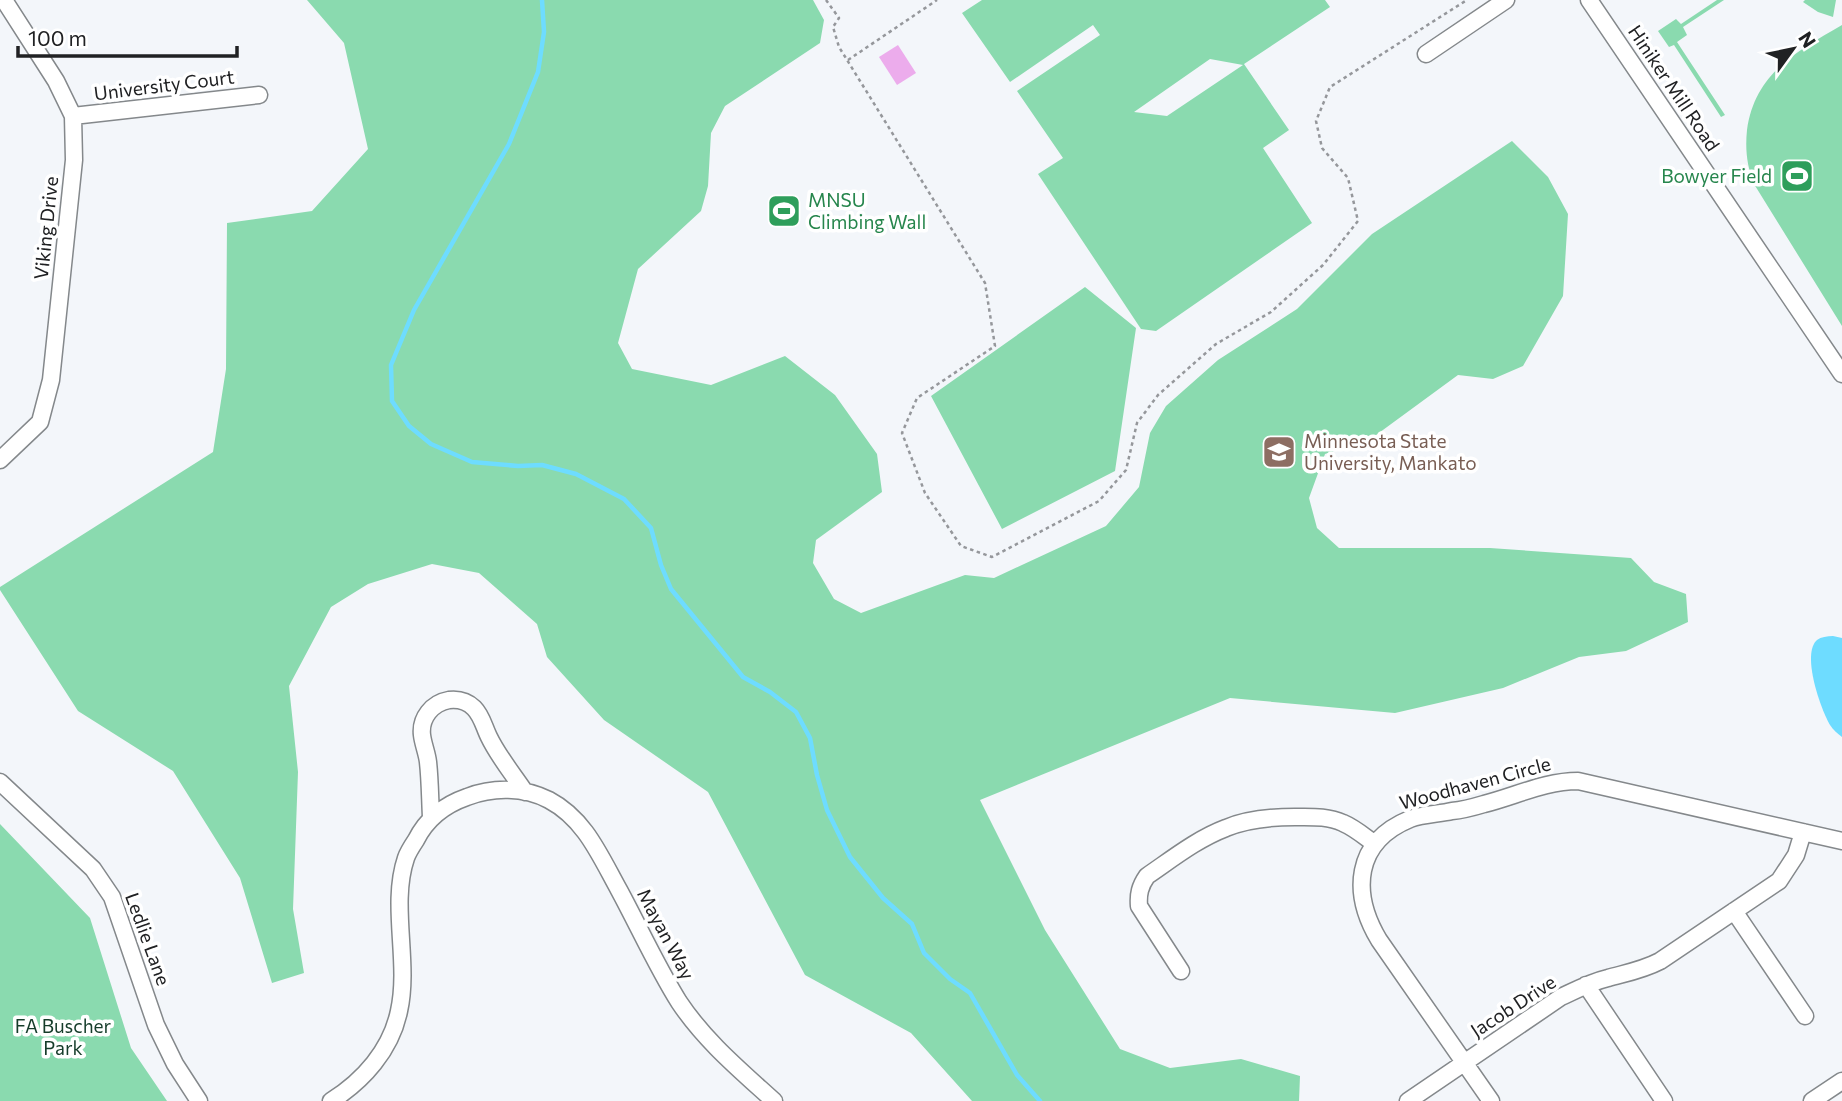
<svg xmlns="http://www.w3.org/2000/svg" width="1842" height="1101" font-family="Commissioner,sans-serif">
<rect width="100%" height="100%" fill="#f3f6fa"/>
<path fill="#8adaaf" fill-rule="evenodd" d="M307,0H813L824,20L820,43L725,106L711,133L708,186L701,211L638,269L618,343L632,369L711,385L785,356L835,395L877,454L882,492L816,540L813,563L834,599L861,613L965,575L994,578L1106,526L1139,487L1150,433L1166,406L1218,360L1297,309L1372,234L1512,141L1548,177L1568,214L1563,296L1523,366L1493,379L1458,375L1372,438L1325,454L1309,498L1317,528L1339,548H1490L1631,558L1654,582L1686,594L1688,622L1626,651L1579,657L1503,688L1395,713L1230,698L980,800L1045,930L1120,1049L1170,1068L1241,1059L1300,1076L1299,1101H972L911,1033L805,975L708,792L604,720L547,657L537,624L479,573L432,564L368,584L331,607L289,686L298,772L293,909L304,973L272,983L240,878L173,771L78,711L0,590V587L213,452L226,369L227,223L312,211L368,149L344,43Z
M982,0H1325L1330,7L1244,64L1289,130L1263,148L1312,223L1156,331L1141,329L1038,174L1063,158L1017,91L1100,35L1093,25L1010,82L962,13ZM1210,59L1243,65L1167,116L1134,112Z
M1717,0H1724L1683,27L1687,35L1677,42L1725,115L1721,117L1674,45L1669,47L1658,31L1676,19L1681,24Z
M1805,0H1836L1833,17L1818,12L1803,2Z
M1842,25V326L1754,184C1747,166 1745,150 1747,130C1755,73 1796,52 1842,25Z
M1085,287L1136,328L1115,471L1002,529L931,396Z
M0,824L90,918L131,1048L167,1101H0Z"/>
<path fill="#6edcff" d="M1833,636L1842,638V737C1838,734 1833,730 1830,725C1821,710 1801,654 1817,640C1821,637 1827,636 1833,636Z"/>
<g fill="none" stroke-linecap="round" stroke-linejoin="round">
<path stroke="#6edcff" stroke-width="4.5" d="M542,0L544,32L538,72L509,144L414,310L391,365L392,401L409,426L431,444L472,462L518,466L542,465L576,474L624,499L651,528L661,565L671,589L743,677L770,692L796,712L810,738L817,775L827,810L850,857L883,898L912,924L924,953L950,979L970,993L1017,1075L1040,1101"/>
</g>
<path fill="#ecacec" d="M898,45L916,73L897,85L879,57Z"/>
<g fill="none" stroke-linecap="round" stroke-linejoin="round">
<defs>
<path id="minor" d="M1589,0L1842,374
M1426,54L1506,0
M73,116L259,95
M0,460L40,422L51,380L74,160L73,116L56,81L4,0
M0,782L93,869L112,897L156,1025L175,1064L199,1101
M431,817C430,798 430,780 428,762C427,753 423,744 422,735C420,718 432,703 449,700C458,699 467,701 474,708C482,716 484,727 489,737C498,756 513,774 525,792
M1734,911L1805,1016
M1181,971L1139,906C1138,894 1140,886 1147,876C1172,859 1197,839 1226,828C1247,819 1272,817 1295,817C1312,817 1328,816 1343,823C1355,828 1365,837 1375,844
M1586,985L1664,1101
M331,1101C363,1081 391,1050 399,1011C410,962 390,905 406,858C408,852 412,846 416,840C427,818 444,805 467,797C493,787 524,787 549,800C585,819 600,856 619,890C639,927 657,967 679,1002C705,1041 740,1070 774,1101
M1408,1101L1561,997C1576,990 1591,982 1608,978C1626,973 1643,970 1660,961L1779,881L1796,855L1803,832
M1491,1101L1379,940C1351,893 1354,842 1410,819C1423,814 1439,814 1452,811C1463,810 1474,807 1484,804C1516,796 1545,781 1578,781L1842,841
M1812,1101L1842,1081"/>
</defs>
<use href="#minor" stroke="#84888b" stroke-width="19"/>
<path stroke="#95979b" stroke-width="2.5" stroke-dasharray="3.5 3.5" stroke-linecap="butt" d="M826,0L839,18L833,27L839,47L985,283L995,346L917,398L902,433L925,493L961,546L992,557L1099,501L1126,470L1137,423L1158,395L1216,344L1271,312L1323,265L1358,221L1348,178L1322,148L1316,121L1330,87L1467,0
M848,60L937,0"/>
<use href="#minor" stroke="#fff" stroke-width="16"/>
</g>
<defs>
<symbol id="stadium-square" viewBox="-11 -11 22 22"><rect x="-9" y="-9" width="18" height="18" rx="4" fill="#2e9e5b" stroke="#fff"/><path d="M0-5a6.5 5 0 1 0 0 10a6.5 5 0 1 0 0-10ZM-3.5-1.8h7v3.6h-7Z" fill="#fff"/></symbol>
<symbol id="university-square" viewBox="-11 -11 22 22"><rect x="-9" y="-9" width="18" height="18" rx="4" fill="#8d6e63" stroke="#fff"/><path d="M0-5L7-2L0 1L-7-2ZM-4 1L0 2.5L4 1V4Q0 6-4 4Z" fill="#fff"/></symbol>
</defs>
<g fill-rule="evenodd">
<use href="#stadium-square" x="1778" y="157" width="38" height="38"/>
<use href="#stadium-square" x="765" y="192" width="38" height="38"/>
<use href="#university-square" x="1260" y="433" width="38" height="38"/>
</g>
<g text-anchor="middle" stroke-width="7" stroke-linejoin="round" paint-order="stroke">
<g font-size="19" fill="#202123" stroke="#fff">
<text transform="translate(164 85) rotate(-7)" y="7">University Court</text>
<text transform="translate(1674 88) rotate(56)" y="7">Hiniker Mill Road</text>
<text transform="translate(46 228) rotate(-84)" y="7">Viking Drive</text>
<text transform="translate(1475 783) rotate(-15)" y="7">Woodhaven Circle</text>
<text transform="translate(666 934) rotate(62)" y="7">Mayan Way</text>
<text transform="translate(148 939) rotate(70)" y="7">Ledlie Lane</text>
<text transform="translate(1513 1006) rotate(-33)" y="7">Jacob Drive</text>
</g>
<g font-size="19" fill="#27864d" stroke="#fff" text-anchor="end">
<text x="1772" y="183">Bowyer Field</text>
<text x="808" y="207" text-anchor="start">MNSU<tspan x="808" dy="22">Climbing Wall</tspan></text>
</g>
<g font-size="19" fill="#785e54" stroke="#fff" text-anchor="start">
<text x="1304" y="448">Minnesota State<tspan x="1304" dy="22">University, Mankato</tspan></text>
</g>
<g font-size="19" fill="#153c2a" stroke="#fff">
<text x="63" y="1033">FA Buscher<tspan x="63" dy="22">Park</tspan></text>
</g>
</g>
<g transform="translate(1793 49) rotate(57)" stroke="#ffffff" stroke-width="5" paint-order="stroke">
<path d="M0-5L12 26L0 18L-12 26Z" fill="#202123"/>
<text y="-10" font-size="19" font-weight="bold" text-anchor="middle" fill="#202123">N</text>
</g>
<path d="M18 46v10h219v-10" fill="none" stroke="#202123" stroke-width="3.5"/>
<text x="28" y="46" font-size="21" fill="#202123" stroke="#ffffff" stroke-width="5" paint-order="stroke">100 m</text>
</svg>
